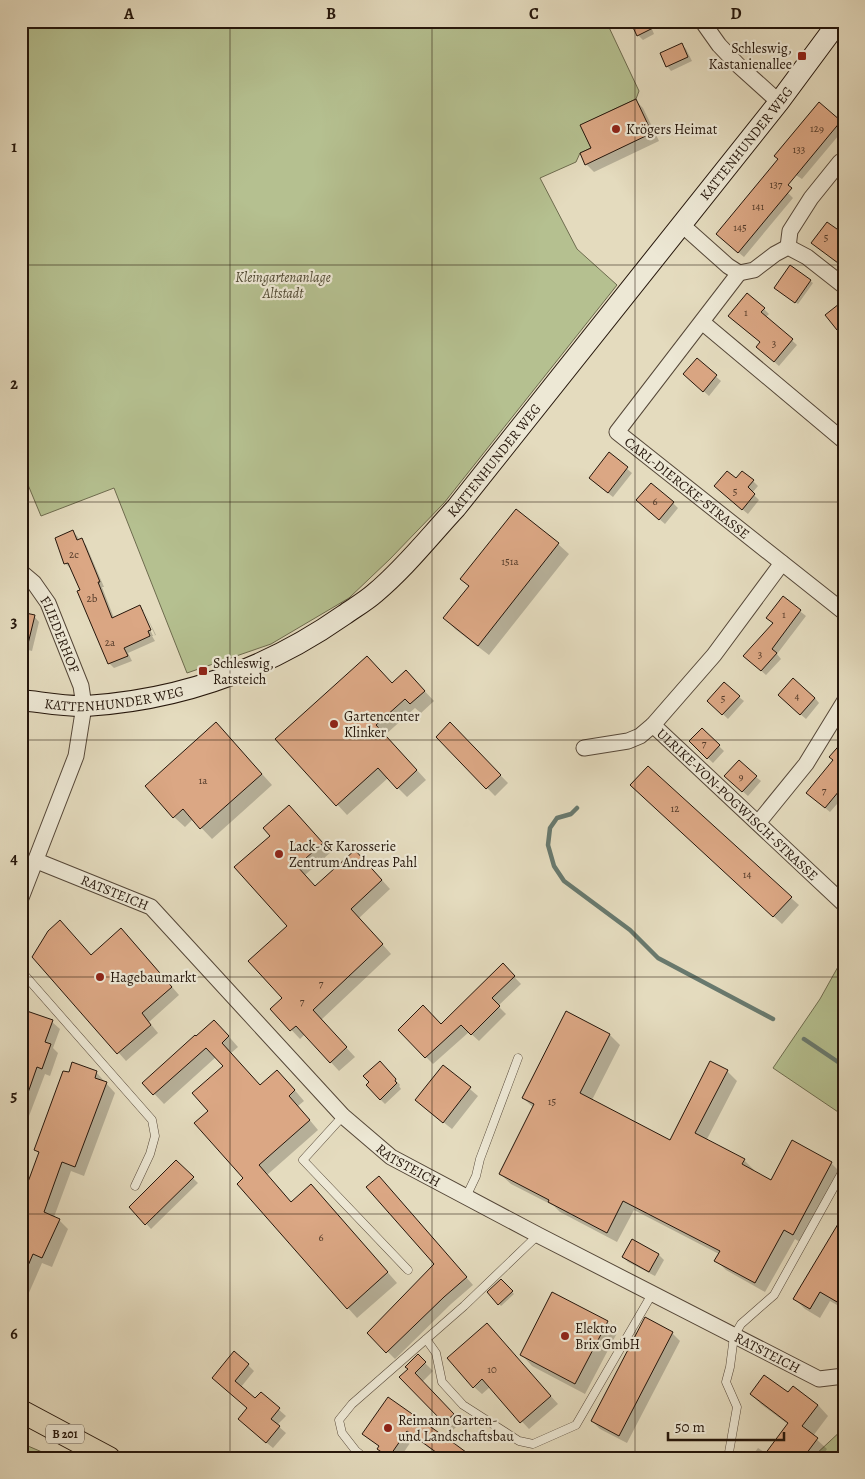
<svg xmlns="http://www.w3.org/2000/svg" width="865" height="1479" font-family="Alegreya,serif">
<rect width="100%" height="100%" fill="#e4dbbe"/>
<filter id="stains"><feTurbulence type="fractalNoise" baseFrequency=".004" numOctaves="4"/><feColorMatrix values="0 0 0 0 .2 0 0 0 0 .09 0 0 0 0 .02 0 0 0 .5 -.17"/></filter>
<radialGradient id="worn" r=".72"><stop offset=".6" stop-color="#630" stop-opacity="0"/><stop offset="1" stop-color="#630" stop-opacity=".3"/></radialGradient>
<path fill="#b5c090" stroke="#6d6b4e" d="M21,21H606L639,91L636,99L581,125L591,148L580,153L576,162L540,178L577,249L617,285L444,503L390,559L349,598L271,644L187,673L114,488L41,516L21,468Z
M844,956V1116L773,1068L820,999Z
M844,1428V1458H812L814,1456Z
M21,1443L56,1458H21Z"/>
<path fill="#0003" d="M649,22L654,34L643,40L638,35Z
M682,45L686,49L692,61L671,71L667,66Z
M635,100L643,108L659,141L594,172L586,164L593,148Z
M819,104L844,125V129L802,179L782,166L779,159Z
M788,193L793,198L744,257L722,239Z
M844,236V259L840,264L815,245Z
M790,266L813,283L798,304L777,290Z
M844,306V328L840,331L838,329Z
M764,309L769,314L766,317L797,345L779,366L763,352L761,343L734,321Z
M697,360L721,381L709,396L690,379Z
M609,454L632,473L613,497L595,483Z
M737,480L753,481L758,486L752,493L759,500L748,514L720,491Z
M673,503L678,508L665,524L643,505Z
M73,532L78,537L79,541L81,540L86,545L104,587H102L114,618L140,607L144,611H142L153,636L155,635L144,611L156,635L152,636L155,641L128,653L132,661L114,668L109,663L81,590L70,568L65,563Z
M558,544L569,554L489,655L455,629L445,618L470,587L462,579Z
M783,598L806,616L777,654L781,659L766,675L749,660L774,624Z
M21,607L29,613L28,615L34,616L39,622L32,651L21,648Z
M416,682L434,701L421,713L415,708L385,735L426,780L407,797L388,778L347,815L277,739L392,685Z
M739,697L744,701L728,719L709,701Z
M815,698L819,703L806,719L784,700Z
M450,724L508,783L495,796L437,737Z
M702,730L724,751L713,763L690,741Z
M226,734L272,785L212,839L193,819L185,827L174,817Z
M844,742V796L830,812L813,798L835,761Z
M756,777L761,781L748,796L731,781Z
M639,793L791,898L799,905L782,924Z
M298,815L331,852L305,875L315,887L364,860L390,889L359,918L391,954L321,1020L355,1057L339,1071L305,1034L300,1039L272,1009L283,999Z
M129,937L179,995L149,1022L158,1033L126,1061L34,957L91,956Z
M503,965L521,984L498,1006L506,1014L479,1041L469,1032L433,1064L399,1030L441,1025Z
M567,1013L610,1035L620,1045L592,1100L670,1142L727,1071L737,1081L706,1141L744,1160L754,1170V1172L771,1181L831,1163L841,1173L803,1244L795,1239L765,1292L726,1270L716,1260L719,1254L634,1210L617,1242L560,1212L554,1206L511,1184L500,1174L534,1108L523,1098Z
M21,1015L52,1022L60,1029L53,1048L58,1053L50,1076L45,1074L21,1137V1054L27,1038L21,1034Z
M224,1031L238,1047L231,1053L260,1086L287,1081L304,1101L298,1106L318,1130L267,1175L292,1203L321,1196L397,1283L357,1318L348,1308L245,1178L210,1111L224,1066L216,1057L164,1104L144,1083Z
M380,1063L400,1085L399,1086L401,1089L385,1104L380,1099Z
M443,1066L478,1096L452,1129L424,1107Z
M96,1072L115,1093L84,1176L71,1171L54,1217L59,1220L68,1229L52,1267L42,1263L21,1311V1203L40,1154L35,1150Z
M176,1162L198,1183L151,1229L131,1207Z
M387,1186L473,1285L451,1304L395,1359L369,1333L436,1264Z
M844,1217V1309L830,1301L820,1318L805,1309L795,1299Z
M659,1255L664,1260L655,1276L628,1262L623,1257Z
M501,1280L514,1294L501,1306L488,1292Z
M607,1322L617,1333L585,1394L532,1366L522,1355Z
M494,1333L558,1404L529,1429L490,1387L482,1394L474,1387Z
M672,1333L680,1341L627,1443L600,1429L592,1421Z
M418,1356L433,1371L422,1382L461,1422L453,1430L401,1377L409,1369Z
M248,1365L254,1371L241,1387L256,1400L261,1394L286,1416L277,1425L286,1433L273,1448L246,1426L249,1408L220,1384Z
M793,1387L818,1405L828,1416L813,1436L827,1449L821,1458H754L752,1456L758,1448L767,1454L789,1425L762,1405L751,1394H788Z
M388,1399L471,1458H443L414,1437L400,1458H388L378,1449L380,1447L364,1434Z"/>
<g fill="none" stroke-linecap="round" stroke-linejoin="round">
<path stroke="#68796e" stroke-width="4.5" d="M577,808L571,814L557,818L550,828L548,845L554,866L564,881L630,930L658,958L773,1019
M804,1039L844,1066"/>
</g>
<path fill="#dba784" stroke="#25160b" d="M630,21H667L637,36Z
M682,43L688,57L666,67L660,53Z
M636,99L652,133L585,165L580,153L591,148L580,125Z
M819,102L841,121L788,185L792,188L738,253L716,234L778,159L774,156Z
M827,222L844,234V255L838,263L811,243Z
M790,265L811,280L795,303L774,288Z
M747,293L765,308L761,312L793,339L774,362L756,347L760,342L728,316Z
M844,300V325L837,330L825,315Z
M697,358L717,375L703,392L683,374Z
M609,452L628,467L608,493L589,478Z
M727,471L736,478L742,471L754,480L748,487L755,494L742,510L714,486Z
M651,483L674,502L659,520L636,500Z
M516,509L559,543L478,646L443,618L469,586L460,579Z
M73,530L77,540L82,538L100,582H98L112,618L140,605L151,630L148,631L150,636L124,648L128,656L108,664L77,591L80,590L68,563L64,564L55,538Z
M783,596L801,610L772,649L777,653L761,671L743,656L773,623L766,618Z
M21,612L35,615L26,652H21Z
M367,656L392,683L406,670L425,691L410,704L405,699L376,725L417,770L397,789L378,768L336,806L275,739Z
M793,678L815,698L800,715L778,695Z
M724,682L740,696L722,715L707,701Z
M216,722L262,774L200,829L183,809L173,818L145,786Z
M450,722L501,775L486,789L436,737Z
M702,728L720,745L707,759L689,741Z
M844,740V785L825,808L806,793L833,760L829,757Z
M739,760L757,776L742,792L724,776Z
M648,766L792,897L773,917L630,785Z
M289,805L323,843L297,866L315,886L355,850L382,880L351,909L383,944L313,1010L347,1047L330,1063L296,1026L290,1031L270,1009L282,998L248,961L287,926L234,867L270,836L263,828Z
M60,920L91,955L121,928L172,987L142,1013L151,1025L117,1054L32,957L48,931Z
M503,963L515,976L492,998L500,1006L471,1035L461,1025L425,1058L398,1030L423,1005L441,1024Z
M21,1009L53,1020L45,1042L51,1044L42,1069L37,1067L23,1107L21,1106V1050L27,1034L21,1032Z
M566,1011L610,1034L580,1093L670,1140L710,1061L728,1070L695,1133L745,1159L742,1164L771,1180L792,1140L832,1162L793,1235L784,1230L755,1283L714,1261L720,1251L623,1201L607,1233L548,1202L549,1200L499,1174L534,1104L522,1098Z
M214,1020L229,1036L222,1043L260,1085L277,1070L295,1090L289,1096L310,1120L259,1165L291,1202L311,1184L388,1272L347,1309L237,1184L243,1178L194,1123L208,1111L192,1093L223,1066L206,1048L153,1095L142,1083L195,1035L196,1036Z
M380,1061L396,1079L395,1081L397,1083L380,1100L366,1085L369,1082L363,1076Z
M72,1062L97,1071L95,1078L107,1082L75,1167L62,1162L44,1212L60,1219L42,1258L33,1254L21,1282V1201L39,1152L34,1150L63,1071L69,1072Z
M443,1065L471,1087L443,1123L415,1100Z
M176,1160L194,1177L145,1225L129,1207Z
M379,1176L467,1277L444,1297L386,1353L367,1333L434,1264L366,1187Z
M844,1214V1306L820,1292L810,1309L793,1299Z
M632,1239L659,1254L649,1272L622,1257Z
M501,1279L513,1291L498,1305L487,1292Z
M552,1292L608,1321L575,1384L520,1355Z
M645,1317L673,1332L619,1436L591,1421Z
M487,1323L551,1396L520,1423L482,1379L473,1388L447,1358Z
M234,1351L249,1364L235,1381L255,1398L261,1392L280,1408L271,1419L280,1426L266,1443L238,1419L247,1408L212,1378Z
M418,1354L426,1362L415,1373L454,1414L444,1423L399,1377L408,1369L405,1367Z
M764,1375L788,1392L793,1386L818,1405L802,1426L818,1438L803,1458H762L788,1423L750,1394Z
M388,1397L455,1444L474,1458H444L407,1431L389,1457L377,1449L379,1446L362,1434Z"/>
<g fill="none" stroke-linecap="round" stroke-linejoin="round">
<defs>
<path id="lane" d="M21,971L152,1120L155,1136L150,1154L135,1186
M343,1116L303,1160L408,1270
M466,1197L476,1176L480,1159L518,1058
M426,1339L436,1353L442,1382L463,1405L519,1441L533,1444L576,1425L652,1294
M365,1458L356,1451L342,1433L339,1420L352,1404L464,1306L538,1235
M728,1458L737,1407L726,1382L730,1367L734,1336L741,1324L774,1295L844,1169"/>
<g id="street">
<path d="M702,21L719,45L739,66L779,102"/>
<path d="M681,224L728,266L739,273L754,270L775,254L788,247L807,257L844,286"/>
<path d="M788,247L790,231L811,198L840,162"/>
<path id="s1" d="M739,273L617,432L844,612"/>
<path d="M702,322L844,441"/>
<path id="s2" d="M21,572L34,583L48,603L81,686L84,706L76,756L21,898"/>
<path id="s3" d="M653,725L844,904"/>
<path d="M584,748L628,741L640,736L653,725L714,655L782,563"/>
<path d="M758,823L806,764L844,702"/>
<path id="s4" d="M37,861L151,907L343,1116L391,1157L538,1235L819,1379L844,1376"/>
</g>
<g id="secondary">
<path id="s5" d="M21,700C41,702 66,707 86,706C180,700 267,669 344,615C354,608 366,601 375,593C405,568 430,536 456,508L779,102L839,21"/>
</g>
<path id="primary" d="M21,1411L109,1458"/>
</defs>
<use href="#lane" stroke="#554738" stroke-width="9"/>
<use href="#street" stroke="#554738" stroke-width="17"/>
<use href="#secondary" stroke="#25160b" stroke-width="22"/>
<use href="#primary" stroke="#25160b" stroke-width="24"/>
<use href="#lane" stroke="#ede8d5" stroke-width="8"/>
<use href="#street" stroke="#ede8d5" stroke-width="15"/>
<use href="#secondary" stroke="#ede8d5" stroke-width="20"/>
<use href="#primary" stroke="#e4dbbe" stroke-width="22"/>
</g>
<path fill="none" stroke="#25160b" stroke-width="1" stroke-opacity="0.55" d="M230,21V1458M432,21V1458M635,21V1458M21,265H844M21,502H844M21,740H844M21,977H844M21,1214H844"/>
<g fill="#8f2418" stroke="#ede8d5" stroke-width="2">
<rect x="797" y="51" width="10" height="10" rx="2.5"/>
<circle cx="616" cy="129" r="5"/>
<rect x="198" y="666" width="10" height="10" rx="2.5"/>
<circle cx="334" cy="724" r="5"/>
<circle cx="279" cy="854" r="5"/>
<circle cx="100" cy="977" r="5"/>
<circle cx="565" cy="1336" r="5"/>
<circle cx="388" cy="1428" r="5"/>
</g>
<g text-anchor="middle" stroke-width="4.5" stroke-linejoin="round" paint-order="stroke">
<g font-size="11" fill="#523a29">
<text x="817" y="132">129</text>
<text x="799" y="153">133</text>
<text x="776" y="188">137</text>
<text x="758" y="210">141</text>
<text x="740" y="231">145</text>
<text x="826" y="241">5</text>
<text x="746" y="316">1</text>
<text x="774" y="347">3</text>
<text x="735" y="495">5</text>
<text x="655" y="505">6</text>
<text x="74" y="558">2c</text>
<text x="510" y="565">151a</text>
<text x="92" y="602">2b</text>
<text x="784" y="618">1</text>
<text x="110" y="646">2a</text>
<text x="760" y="658">3</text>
<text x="797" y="700">4</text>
<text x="723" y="702">5</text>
<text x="704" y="747">7</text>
<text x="741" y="780">9</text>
<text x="203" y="784">1a</text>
<text x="824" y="794">7</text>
<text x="675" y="812">12</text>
<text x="747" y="878">14</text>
<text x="321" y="987">7</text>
<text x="302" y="1005">7</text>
<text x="552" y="1105">15</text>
<text x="321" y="1241">6</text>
<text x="492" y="1373">10</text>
</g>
<rect fill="#ede8d5" stroke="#615548" stroke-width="1" x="46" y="1424.5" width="38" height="19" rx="4"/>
<g font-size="12" font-weight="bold" fill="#25160b">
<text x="65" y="1438">B 201</text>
</g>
<g font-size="14" fill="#25160b" stroke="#ede8d5" text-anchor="start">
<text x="792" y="53" text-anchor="end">Schleswig,<tspan x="792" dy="16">Kastanienallee</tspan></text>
<text x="626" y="134">Krögers Heimat</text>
<text x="213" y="668">Schleswig,<tspan x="213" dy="16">Ratsteich</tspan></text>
<text x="344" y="721">Gartencenter<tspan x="344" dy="16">Klinker</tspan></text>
<text x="289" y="851">Lack- &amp; Karosserie<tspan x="289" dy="16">Zentrum Andreas Pahl</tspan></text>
<text x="110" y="982">Hagebaumarkt</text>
<text x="575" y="1333">Elektro<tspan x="575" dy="16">Brix GmbH</tspan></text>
<text x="398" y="1425">Reimann Garten-<tspan x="398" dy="16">und Landschaftsbau</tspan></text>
</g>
<g font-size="14" fill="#25160b" stroke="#ede8d5">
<text dy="5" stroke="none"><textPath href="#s5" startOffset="964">KATTENHUNDER WEG</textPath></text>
<text dy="5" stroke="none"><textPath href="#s5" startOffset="559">KATTENHUNDER WEG</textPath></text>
<text dy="5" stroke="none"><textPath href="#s1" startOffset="290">CARL-DIERCKE-STRASSE</textPath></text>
<text dy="5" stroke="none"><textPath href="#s2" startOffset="75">FLIEDERHOF</textPath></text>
<text dy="5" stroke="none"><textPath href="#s5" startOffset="94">KATTENHUNDER WEG</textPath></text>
<text dy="5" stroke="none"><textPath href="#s3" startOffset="116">ULRIKE-VON-POGWISCH-STRASSE</textPath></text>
<text dy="5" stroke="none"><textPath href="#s4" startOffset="84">RATSTEICH</textPath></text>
<text dy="5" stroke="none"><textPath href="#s4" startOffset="489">RATSTEICH</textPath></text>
<text dy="5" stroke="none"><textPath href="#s4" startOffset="894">RATSTEICH</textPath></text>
</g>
<g font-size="14" font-style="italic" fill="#504933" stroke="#ede8d5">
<text x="283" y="282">Kleingartenanlage<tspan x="283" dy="16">Altstadt</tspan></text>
</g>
</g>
<rect width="865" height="1479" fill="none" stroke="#e4dbbe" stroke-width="55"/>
<path d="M668 1432v8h116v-8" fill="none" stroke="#25160b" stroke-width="2.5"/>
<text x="675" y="1432" font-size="15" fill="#25160b" stroke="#ede8d5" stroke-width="4" paint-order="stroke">50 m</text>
<rect x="28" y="28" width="810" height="1424" fill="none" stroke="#25160b" stroke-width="2"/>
<g font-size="16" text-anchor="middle" font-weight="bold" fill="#25160b">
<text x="129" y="19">A</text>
<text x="331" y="19">B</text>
<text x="534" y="19">C</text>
<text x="736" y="19">D</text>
<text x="14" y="152">1</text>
<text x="14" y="389">2</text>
<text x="14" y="627">3</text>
<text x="14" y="864">4</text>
<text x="14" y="1101">5</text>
<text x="14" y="1339">6</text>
</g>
<rect width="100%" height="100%" filter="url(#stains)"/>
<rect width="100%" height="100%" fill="url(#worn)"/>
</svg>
